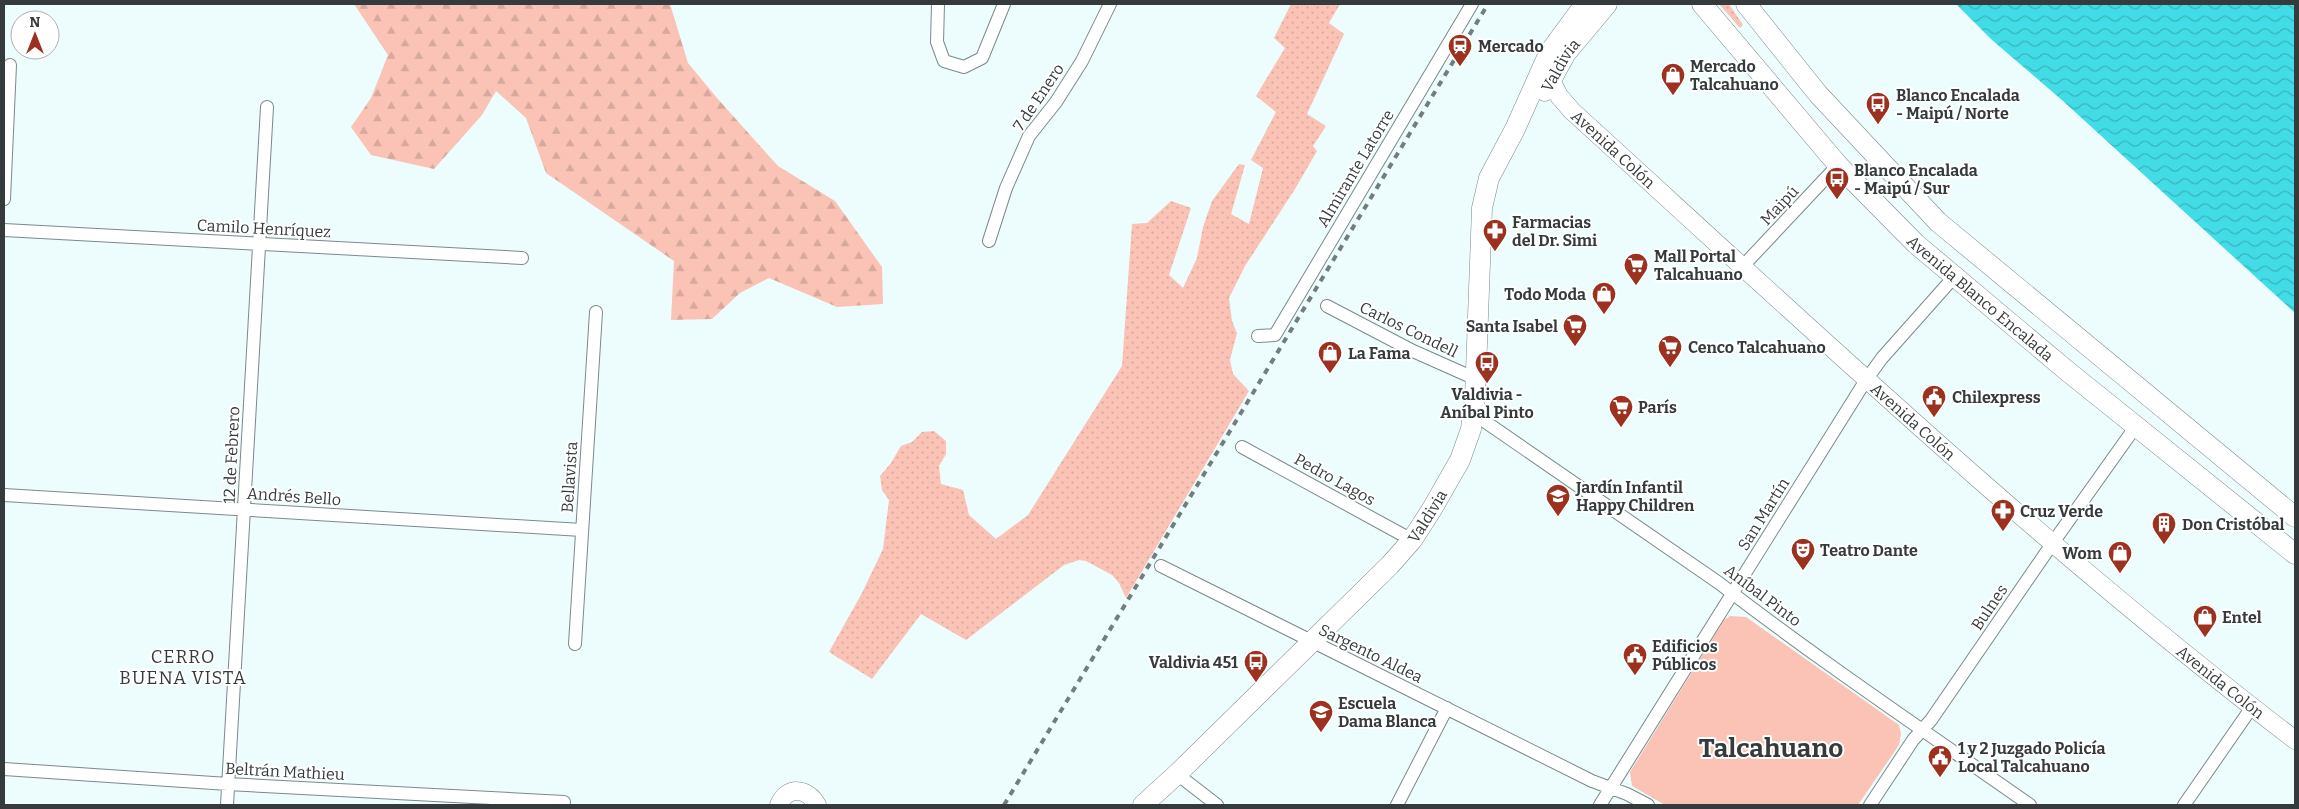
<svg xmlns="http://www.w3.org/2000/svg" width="2299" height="809" font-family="Bitter,serif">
<defs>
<pattern id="grass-dots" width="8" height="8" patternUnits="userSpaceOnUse" patternTransform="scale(1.25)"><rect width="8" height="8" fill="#fac3b6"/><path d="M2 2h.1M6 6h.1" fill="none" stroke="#d7a89d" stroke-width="1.8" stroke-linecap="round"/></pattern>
<pattern id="forest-firs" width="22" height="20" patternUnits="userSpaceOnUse" patternTransform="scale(1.25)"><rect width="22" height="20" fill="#fac3b6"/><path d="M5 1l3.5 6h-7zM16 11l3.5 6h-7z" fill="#d7a89d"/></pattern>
<pattern id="water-waves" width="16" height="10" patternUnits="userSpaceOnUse" patternTransform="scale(1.25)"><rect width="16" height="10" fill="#42dce7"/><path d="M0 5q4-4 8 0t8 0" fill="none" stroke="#38b4bc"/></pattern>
</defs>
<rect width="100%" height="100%" fill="#edfcfd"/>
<path fill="url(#grass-dots)" d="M1291,4H1340L1329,23L1344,34L1307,114L1326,126L1313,146L1317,151L1295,189L1245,266L1229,298L1232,321L1237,333L1230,360L1233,374L1249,391L1126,598L1119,583L1112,575L1086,561L1079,560L1064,565L966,640L921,614L872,679L829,652L862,593L883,549L889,500L882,490L880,476L891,463L901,446L912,442L922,432L934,431L946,441V454L939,466L941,484L963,490L969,515L996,539L1028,515L1122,366L1132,224L1147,223L1171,201L1191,208L1169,275L1183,288L1197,258L1203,227L1212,201L1239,164L1245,165L1231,214L1249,224L1263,168L1251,160L1276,112L1256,96L1285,48L1274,38Z
M1719,4H1729L1743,25L1740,28Z"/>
<path fill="url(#forest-firs)" d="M354,4H670L688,63L717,98L778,166L835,201L882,267L883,304L837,307L769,278L740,293L712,319L671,320L674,261L546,173L526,118L496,91L482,115L434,169L371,155L351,127L371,98L388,55Z"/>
<path fill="#fac3b6" d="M1730,616L1746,617L1899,725L1901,734L1899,745L1858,805H1665L1632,786L1630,772L1724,620Z"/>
<path fill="url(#water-waves)" d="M1956,4H2295V313L2063,101L1992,40Z"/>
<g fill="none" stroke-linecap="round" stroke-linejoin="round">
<defs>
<path id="street" d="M938,4L937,42L944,61L964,67L982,58L1004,4
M4,199L10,65
M4,230L522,258
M989,241L1006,188L1029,136L1056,102L1082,61L1110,4
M1743,266L1838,165
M1327,306L1413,351L1476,379
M1258,336L1275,335L1472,4
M1474,414L1719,583C1820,661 1926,732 2030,805
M1242,447L1412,540
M4,495L582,530
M1161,566L1592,781L1627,794L1648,805
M575,644L596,312
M4,769L228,784L564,802
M1177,774L1217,805
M227,805L267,107
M1397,805L1447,708
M1600,805L1866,380L1882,358L1954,277
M1870,805L1913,740L1931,720L2052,544L2136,426
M2184,805L2252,707"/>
<g id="secondary">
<path id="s1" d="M1551,80L1559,96L1572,111C1808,326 2041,546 2295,740"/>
<path d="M779,805C787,785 808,788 817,805"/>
</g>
<g id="primary">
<path id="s2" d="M1702,4L1838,165L1916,244L2066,370L2295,554"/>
<path d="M1746,4L1818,94L1938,222L2295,517"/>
<path id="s3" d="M1545,91L1566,53L1607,4"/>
<path id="s4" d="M1143,805L1177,774L1390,565L1412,540L1432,509L1460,460L1471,429L1475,398L1482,208L1489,178L1515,129L1549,53L1585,4"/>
</g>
</defs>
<use href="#street" stroke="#7b898a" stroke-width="14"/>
<use href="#secondary" stroke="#7b898a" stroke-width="19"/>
<use href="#primary" stroke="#7b898a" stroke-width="21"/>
<use href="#street" stroke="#fff" stroke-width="12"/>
<use href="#secondary" stroke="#fff" stroke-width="18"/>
<use href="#primary" stroke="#fff" stroke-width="20"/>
<path stroke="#747d7e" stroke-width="4" stroke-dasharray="6 6" stroke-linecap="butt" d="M1004,805L1485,9"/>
</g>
<defs>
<symbol id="station-pin" viewBox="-11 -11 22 30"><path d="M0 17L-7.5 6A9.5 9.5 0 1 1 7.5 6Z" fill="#9b311e" stroke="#fff"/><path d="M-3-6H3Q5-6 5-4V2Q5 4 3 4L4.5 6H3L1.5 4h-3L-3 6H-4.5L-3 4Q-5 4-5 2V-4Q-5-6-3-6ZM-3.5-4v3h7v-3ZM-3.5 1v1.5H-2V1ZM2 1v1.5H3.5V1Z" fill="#fff"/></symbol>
<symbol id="shop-pin" viewBox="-11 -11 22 30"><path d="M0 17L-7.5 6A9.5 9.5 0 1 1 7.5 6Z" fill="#9b311e" stroke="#fff"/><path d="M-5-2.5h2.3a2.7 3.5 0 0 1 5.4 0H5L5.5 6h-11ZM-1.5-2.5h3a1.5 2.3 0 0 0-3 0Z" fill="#fff"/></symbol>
<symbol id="bus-pin" viewBox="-11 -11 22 30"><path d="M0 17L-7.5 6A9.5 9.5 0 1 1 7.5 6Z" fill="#9b311e" stroke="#fff"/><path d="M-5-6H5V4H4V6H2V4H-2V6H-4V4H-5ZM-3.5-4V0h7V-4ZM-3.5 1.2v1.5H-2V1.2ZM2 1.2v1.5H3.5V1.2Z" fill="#fff"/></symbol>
<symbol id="pharmacy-pin" viewBox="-11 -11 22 30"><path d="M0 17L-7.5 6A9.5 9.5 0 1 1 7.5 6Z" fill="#9b311e" stroke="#fff"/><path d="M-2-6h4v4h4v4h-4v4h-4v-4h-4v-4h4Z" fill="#fff"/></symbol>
<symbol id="supermarket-pin" viewBox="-11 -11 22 30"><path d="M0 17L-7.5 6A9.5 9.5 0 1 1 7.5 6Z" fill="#9b311e" stroke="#fff"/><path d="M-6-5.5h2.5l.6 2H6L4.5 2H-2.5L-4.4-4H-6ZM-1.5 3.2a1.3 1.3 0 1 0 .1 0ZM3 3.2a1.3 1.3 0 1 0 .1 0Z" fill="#fff"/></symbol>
<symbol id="civic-pin" viewBox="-11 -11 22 30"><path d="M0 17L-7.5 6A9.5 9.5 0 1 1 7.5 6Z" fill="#9b311e" stroke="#fff"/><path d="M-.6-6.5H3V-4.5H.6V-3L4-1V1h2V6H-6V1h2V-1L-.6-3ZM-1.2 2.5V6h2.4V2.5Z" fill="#fff"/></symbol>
<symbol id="school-pin" viewBox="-11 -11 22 30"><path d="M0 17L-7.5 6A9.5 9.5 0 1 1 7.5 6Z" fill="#9b311e" stroke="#fff"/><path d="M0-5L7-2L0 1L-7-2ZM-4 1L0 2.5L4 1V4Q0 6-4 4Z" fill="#fff"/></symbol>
<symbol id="building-pin" viewBox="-11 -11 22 30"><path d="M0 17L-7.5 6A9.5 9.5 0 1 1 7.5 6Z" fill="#9b311e" stroke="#fff"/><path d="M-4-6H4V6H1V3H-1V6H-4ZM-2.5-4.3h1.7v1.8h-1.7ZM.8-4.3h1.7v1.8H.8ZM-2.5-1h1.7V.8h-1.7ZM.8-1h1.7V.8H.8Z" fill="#fff"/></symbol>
<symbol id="theatre-pin" viewBox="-11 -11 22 30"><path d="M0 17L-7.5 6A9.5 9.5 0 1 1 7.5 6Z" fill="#9b311e" stroke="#fff"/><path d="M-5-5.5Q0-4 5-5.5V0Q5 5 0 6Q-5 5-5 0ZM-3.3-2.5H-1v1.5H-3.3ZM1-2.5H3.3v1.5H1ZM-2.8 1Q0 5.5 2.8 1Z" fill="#fff"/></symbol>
</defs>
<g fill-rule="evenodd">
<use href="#station-pin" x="1446" y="32" width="28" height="38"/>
<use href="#shop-pin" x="1659" y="61" width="28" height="38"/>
<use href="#bus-pin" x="1864" y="90" width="28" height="38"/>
<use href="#bus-pin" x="1823" y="165" width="28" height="38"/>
<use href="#pharmacy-pin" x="1481" y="217" width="28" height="38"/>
<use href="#supermarket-pin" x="1622" y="251" width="28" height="38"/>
<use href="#shop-pin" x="1590" y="280" width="28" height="38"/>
<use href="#supermarket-pin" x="1561" y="312" width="28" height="38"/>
<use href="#supermarket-pin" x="1656" y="333" width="28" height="38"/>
<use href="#shop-pin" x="1316" y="339" width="28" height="38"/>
<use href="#bus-pin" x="1473" y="349" width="28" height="38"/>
<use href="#civic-pin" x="1920" y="383" width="28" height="38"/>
<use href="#supermarket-pin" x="1607" y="393" width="28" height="38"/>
<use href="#school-pin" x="1544" y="482" width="28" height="38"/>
<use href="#pharmacy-pin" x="1989" y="497" width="28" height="38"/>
<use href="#building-pin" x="2150" y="510" width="28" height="38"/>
<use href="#theatre-pin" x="1789" y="536" width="28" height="38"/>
<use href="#shop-pin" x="2106" y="539" width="28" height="38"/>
<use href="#shop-pin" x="2191" y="603" width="28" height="38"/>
<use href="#civic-pin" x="1621" y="641" width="28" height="38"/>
<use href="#bus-pin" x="1242" y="648" width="28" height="38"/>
<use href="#school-pin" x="1307" y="698" width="28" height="38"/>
<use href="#civic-pin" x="1926" y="743" width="28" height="38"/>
</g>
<g text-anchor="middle" stroke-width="4" stroke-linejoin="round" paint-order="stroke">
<g font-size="16" font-weight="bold" fill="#353b3c" stroke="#fff" text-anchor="start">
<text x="1478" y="52">Mercado</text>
<text x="1690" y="72">Mercado<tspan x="1690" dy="18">Talcahuano</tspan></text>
<text x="1896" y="101">Blanco Encalada<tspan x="1896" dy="18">- Maipú / Norte</tspan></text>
<text x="1854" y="176">Blanco Encalada<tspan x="1854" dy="18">- Maipú / Sur</tspan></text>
<text x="1512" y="228">Farmacias<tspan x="1512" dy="18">del Dr. Simi</tspan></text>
<text x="1654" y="262">Mall Portal<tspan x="1654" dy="18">Talcahuano</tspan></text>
<text x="1586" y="300" text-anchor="end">Todo Moda</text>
<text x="1558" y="332" text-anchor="end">Santa Isabel</text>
<text x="1688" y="353">Cenco Talcahuano</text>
<text x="1348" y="359">La Fama</text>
<text x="1487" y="400" text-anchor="middle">Valdivia -<tspan x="1487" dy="18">Aníbal Pinto</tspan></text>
<text x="1952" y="403">Chilexpress</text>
<text x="1638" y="413">París</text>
<text x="1576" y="493">Jardín Infantil<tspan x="1576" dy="18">Happy Children</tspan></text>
<text x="2020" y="517">Cruz Verde</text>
<text x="2182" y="530">Don Cristóbal</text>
<text x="1820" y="556">Teatro Dante</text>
<text x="2102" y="559" text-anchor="end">Wom</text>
<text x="2222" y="623">Entel</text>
<text x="1652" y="652">Edificios<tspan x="1652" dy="18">Públicos</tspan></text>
<text x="1238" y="668" text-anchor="end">Valdivia 451</text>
<text x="1338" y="709">Escuela<tspan x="1338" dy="18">Dama Blanca</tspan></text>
<text x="1958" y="754">1 y 2 Juzgado Policía<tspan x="1958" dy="18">Local Talcahuano</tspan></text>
</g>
<g font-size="16" fill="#353b3c" stroke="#fff">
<text dy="6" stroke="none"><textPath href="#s3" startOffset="30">Valdivia</textPath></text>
<text transform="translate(1038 97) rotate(-56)" y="6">7 de Enero</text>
<text dy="6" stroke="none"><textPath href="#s1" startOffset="94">Avenida Colón</textPath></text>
<text transform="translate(1355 168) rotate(-59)" y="6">Almirante Latorre</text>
<text transform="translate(1779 205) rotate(-47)" y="6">Maipú</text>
<text transform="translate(264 228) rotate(3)" y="6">Camilo Henríquez</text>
<text dy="6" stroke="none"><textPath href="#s2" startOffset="406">Avenida Blanco Encalada</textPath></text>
<text transform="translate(1409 329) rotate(26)" y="6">Carlos Condell</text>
<text dy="6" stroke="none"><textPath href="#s1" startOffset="499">Avenida Colón</textPath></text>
<text transform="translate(231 455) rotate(-87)" y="6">12 de Febrero</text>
<text transform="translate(569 477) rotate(-86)" y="6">Bellavista</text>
<text transform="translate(1335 479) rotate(29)" y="6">Pedro Lagos</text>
<text transform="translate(294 496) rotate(4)" y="6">Andrés Bello</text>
<text transform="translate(1763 514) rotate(-58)" y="6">San Martín</text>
<text dy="6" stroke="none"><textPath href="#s4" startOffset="406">Valdivia</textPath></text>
<text transform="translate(1763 595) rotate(37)" y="6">Aníbal Pinto</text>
<text transform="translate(1989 607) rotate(-56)" y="6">Bulnes</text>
<text transform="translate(1371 653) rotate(26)" y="6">Sargento Aldea</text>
<text dy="6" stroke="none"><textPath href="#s1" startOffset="902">Avenida Colón</textPath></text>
<text transform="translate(285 771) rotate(3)" y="6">Beltrán Mathieu</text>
</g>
<g font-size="18" letter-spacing="1" fill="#353b3c" stroke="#fff">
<text x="183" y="663">CERRO<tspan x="183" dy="21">BUENA VISTA</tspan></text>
</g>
<g font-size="26" font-weight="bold" fill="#353b3c" stroke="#fff">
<text x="1771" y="757">Talcahuano</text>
</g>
</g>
<rect width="2299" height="809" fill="none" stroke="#353b3c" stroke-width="10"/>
<g transform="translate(35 35)"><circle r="24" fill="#ffffff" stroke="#aeb1b1"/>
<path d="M0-4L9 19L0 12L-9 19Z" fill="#9b311e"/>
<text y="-8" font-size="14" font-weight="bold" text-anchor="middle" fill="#353b3c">N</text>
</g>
</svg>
